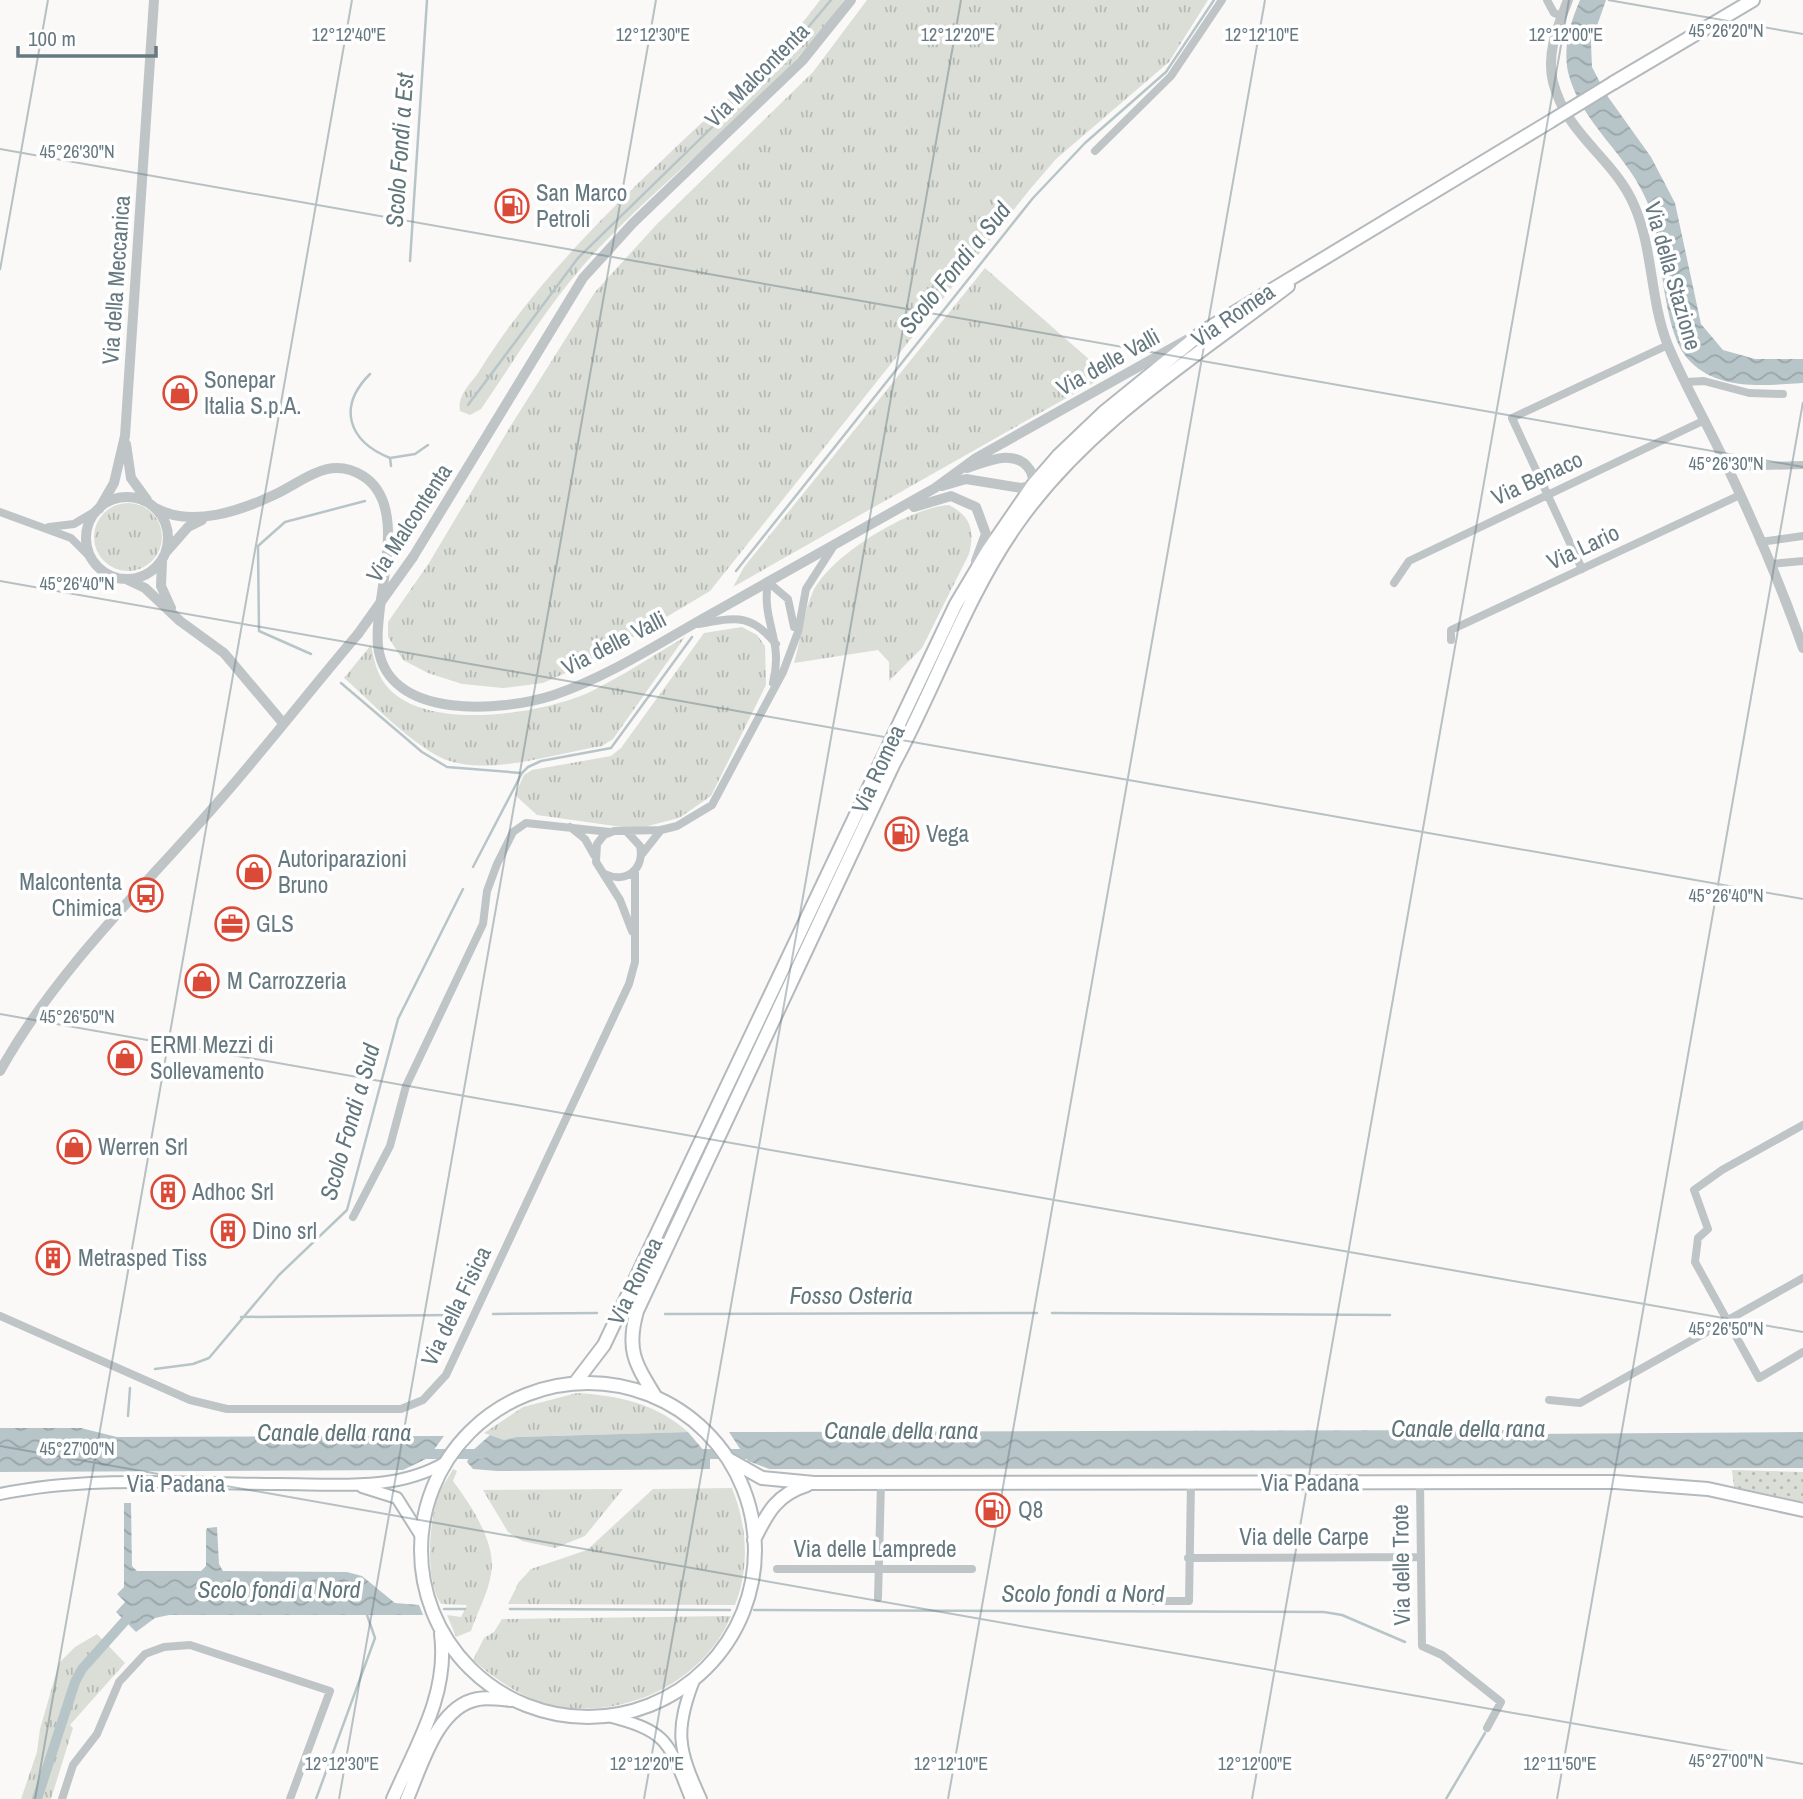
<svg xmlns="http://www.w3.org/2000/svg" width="1803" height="1799" font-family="'Archivo Narrow',sans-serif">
<defs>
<pattern id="grass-tufts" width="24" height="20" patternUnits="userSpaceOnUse" patternTransform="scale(1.75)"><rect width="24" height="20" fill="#daded7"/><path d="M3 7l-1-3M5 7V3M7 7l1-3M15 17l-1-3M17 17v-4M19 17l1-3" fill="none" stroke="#b5b9b4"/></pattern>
<pattern id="park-dots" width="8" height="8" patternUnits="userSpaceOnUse" patternTransform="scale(1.75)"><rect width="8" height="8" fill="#daded7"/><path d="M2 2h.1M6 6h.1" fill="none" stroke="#b5b9b4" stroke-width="1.8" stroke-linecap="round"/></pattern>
<pattern id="water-waves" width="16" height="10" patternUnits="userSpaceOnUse" patternTransform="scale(1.75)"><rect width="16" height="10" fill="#b8c5c8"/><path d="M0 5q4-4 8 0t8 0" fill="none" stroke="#99a5a8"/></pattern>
</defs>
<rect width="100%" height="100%" fill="#faf9f8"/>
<path fill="url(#grass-tufts)" d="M820,0H844C777,96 677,165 597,250C552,298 518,355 481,409L470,415L460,411C457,394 472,383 480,370C538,277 616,204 695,129C738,89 785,49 820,0Z
M867,0H1208L1169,62L1056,159L1031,188L710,591L591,662L543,683L503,688L462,684L428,673L403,660L388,637V622L429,563L510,427L595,292L657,224L813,72Z
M985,268L1107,375L733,587L744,567Z
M94 537a34 34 0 1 1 68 0a34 34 0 1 1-68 0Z
M949,505C971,516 975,531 969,554L922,648L889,681V662L878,650L794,663C800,643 804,612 812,594C827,557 910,507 949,505Z
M742,627L757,635L765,646L766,685L711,796L679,818L636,829L537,815L515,795L524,775L532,770L611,756L621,748L704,633Z
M685,637L613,739L602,746C557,753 487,777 444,759C409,743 373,703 344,678L371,645C374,659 376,672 385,684C422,734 545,714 592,691C624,675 654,655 685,637Z
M577,1393C620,1396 655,1403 688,1432L516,1437L504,1440L484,1433L523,1407Z
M453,1469L457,1471L453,1481C471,1505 497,1544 491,1574C488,1594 477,1612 471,1631L456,1637L447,1615L461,1617L467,1605L441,1604C425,1580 429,1525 437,1499C440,1488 448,1479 453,1469Z
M732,1488C747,1525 750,1567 735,1605L508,1604L519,1582L531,1569L587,1550L653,1489Z
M623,1489L585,1536L555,1548L522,1541L508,1532L483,1490Z
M731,1616C702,1686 614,1725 541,1702C515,1693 494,1678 473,1660L484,1638L494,1632L502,1619Z
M97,1634L125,1663L70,1725L73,1728L51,1799H21L37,1752L40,1729L59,1663L75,1647Z"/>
<path fill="url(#park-dots)" d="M1732,1470L1803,1472V1502L1734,1487Z"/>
<path fill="url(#water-waves)" d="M1580,0H1606L1591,43L1592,67L1606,94L1651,157L1675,203L1701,324L1723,350L1755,359H1803V383C1765,385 1716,392 1687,358C1661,327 1663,245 1648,204C1630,156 1580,123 1568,72C1563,47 1570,23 1580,0Z
M0,1428H81L117,1437L444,1436L428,1458L403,1470L0,1472Z
M1505,1430L1523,1434L1803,1432V1468L769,1469L748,1461L729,1432Z
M688,1432L710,1458V1469L497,1471L473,1469L467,1462L471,1452L490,1435L504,1440L516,1437Z
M124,1503H131L132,1566L137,1571H201L206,1566V1531L207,1528L217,1527L219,1564L223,1571L347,1572L362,1576L395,1603L419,1605L423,1615H169L155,1618L136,1632L116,1612L125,1602L117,1594L124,1587Z"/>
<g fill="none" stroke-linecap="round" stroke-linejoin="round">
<path stroke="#b8c5c8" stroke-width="2.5" d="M410,261L427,0
M370,374C337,407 348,441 390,458
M468,405L578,258L779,62L831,0
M391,466L390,458L415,454L428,445
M736,571L1033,198L1085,143L1166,72L1214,0
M311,654L259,631L258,546L285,522L365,501
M341,683L422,752L447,767L521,773
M473,867L522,773L528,767L541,761L611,748L692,637
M1052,1313L1390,1315
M493,1314L597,1313
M665,1314L1037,1313
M241,1317L451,1315
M155,1369L193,1364L209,1358L279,1275L347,1210L398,1019L463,889
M128,1416L130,1388
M444,1609H465
M510,1609L730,1610
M754,1610L1324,1612L1342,1615L1405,1642
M316,1799L375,1638L366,1612
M1446,1799L1485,1733"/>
<path stroke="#b8c5c8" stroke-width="10" d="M421,1454H482
M697,1454H755
M37,1799L75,1682L82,1669L132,1613"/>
<defs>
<path id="secondary" d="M362,1487L397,1498L421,1536
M0,1494C90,1475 187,1484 278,1484C334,1484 396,1492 446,1462
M695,1678C674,1730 678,1749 701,1799
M608,1716C670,1732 668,1742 691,1799"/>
<path id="primary" d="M1613,83L1753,0
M421 1550a167 167 0 1 1 334 0a167 167 0 1 1-334 0Z
M575,1383L604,1345L956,604L987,552L1033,485L1059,455L1103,413L1204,331L1551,121
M655,1396C635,1363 626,1350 637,1311L893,765C936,686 965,598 1017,524C1087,424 1193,359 1288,286
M730,1460L762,1478L814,1483L1616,1482L1708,1489L1803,1510
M754,1540C767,1513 777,1494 807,1485
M393,1799C416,1746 449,1694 441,1634
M407,1799C421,1767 437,1706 478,1699C488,1697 500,1699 511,1700"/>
</defs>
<use href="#secondary" stroke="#b1b9bc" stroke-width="14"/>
<use href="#primary" stroke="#b3b9bc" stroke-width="16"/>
<path stroke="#bfc5c7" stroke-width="8" d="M1547,0L1554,13L1562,16
M1095,151L1171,76L1222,0
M1686,382L1704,381L1749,393L1783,394
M1727,467L1803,465
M0,512L71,538L92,559
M49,527L74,524L99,509
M1760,542L1803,536
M1771,564L1803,561
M1582,569L1512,418L1668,345
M1394,583L1409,561L1705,420
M698,624C735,618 750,612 776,644
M1451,640V630L1740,495
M773,683C784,639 761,622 768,582L788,599L794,627
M570,827L585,839L594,855
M642,854L661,830
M605,874C626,884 645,869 640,846L628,833
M632,931L620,900L596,862L597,844L604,835L614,831L661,830L677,826L712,805L783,672L798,632L806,589L833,547
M1803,1125L1722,1170L1694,1190L1708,1229L1698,1238L1695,1262L1759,1378L1803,1352
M353,1217L390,1146L406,1086L483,924L487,891L497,864L513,832L526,823L610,832
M0,1316L190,1400L227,1409H401L423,1400L446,1375L629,984L635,962V870
M1549,1400L1580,1403L1803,1278
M1420,1482L1422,1646L1442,1655L1501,1702L1487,1728
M1188,1558L1421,1557
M777,1569H972
M878,1598L881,1483
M1132,1601H1189L1191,1483
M62,1799L73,1765L97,1734L119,1682L145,1654L164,1647L190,1645L330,1691L290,1799"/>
<path stroke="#bfc5c7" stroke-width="10" d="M1568,0C1558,26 1546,53 1553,82C1567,136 1613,157 1634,205C1653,248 1650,299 1667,343C1683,382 1705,420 1723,458C1753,520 1780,583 1803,648
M126,444L131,478L147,500
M967,468C986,462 1015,447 1030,470C1033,475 1033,482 1035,486
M942,486L966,479L1021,488L1033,485
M86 538a41 41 0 1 1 82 0a41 41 0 1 1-82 0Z
M914,507L951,496L976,507L986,534L976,561
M155,508C192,528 240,511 276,494C305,480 330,455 363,476C412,507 373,598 378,646C387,721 502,712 554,695C607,677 656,645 704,618C781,575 858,532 935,488L976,458L1188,339
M99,509L114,483L125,436L154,0
M167,551L188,527L202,520
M413,557L583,278L633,223L802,61L851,0
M162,562L161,586L171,608
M128,580L145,588L180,621L224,653L283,723
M0,1071C53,976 132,899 204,818C257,759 306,695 358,634"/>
<use href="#secondary" stroke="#fff" stroke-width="10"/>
<use href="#primary" stroke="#fff" stroke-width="12"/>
<defs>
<path id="primary-bridge" d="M1551,121L1613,83"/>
</defs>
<use href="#primary-bridge" stroke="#b3b9bc" stroke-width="16" stroke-linecap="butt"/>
<path stroke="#bfc5c7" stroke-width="10" d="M358,634L413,557"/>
<use href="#primary-bridge" stroke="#fff" stroke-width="12"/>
</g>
<path fill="none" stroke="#667981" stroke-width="2" stroke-opacity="0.45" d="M1608,0L1803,34M0,149L1803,467M0,270L48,0M0,581L1803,899M0,1014L1803,1332M0,1446L1803,1764M35,1799L352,0M339,1799L656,0M644,1799L961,0M948,1799L1265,0M1252,1799L1569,0M1557,1799L1803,402"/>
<defs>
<symbol id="fuel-ring" viewBox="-11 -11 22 22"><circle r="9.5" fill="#fff" stroke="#da4a37" stroke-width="1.5"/><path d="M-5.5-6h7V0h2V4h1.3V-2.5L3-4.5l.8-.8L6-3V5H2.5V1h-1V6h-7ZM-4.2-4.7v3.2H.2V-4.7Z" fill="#da4a37"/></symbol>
<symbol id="shop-ring" viewBox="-11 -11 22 22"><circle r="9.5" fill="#fff" stroke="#da4a37" stroke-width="1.5"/><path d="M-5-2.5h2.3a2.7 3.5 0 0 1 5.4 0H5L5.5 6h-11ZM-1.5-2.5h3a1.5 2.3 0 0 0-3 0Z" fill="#da4a37"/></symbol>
<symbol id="bus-ring" viewBox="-11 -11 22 22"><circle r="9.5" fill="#fff" stroke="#da4a37" stroke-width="1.5"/><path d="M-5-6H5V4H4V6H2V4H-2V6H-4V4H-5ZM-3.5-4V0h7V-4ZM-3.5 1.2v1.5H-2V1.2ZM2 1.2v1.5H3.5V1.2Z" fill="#da4a37"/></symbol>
<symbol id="office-ring" viewBox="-11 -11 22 22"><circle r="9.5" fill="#fff" stroke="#da4a37" stroke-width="1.5"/><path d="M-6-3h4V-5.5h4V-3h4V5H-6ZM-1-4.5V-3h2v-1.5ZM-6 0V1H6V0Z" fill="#da4a37"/></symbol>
<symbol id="building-ring" viewBox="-11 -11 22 22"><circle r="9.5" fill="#fff" stroke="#da4a37" stroke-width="1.5"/><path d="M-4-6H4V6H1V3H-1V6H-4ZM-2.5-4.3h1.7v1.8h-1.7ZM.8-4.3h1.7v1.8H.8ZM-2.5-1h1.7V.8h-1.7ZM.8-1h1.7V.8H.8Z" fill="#da4a37"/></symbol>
</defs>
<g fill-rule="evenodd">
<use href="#fuel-ring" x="493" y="187" width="38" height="38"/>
<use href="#shop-ring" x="161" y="374" width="38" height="38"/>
<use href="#fuel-ring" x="883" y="815" width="38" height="38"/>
<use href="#shop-ring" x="235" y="853" width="38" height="38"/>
<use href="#bus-ring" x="127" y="876" width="38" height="38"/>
<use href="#office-ring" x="213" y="905" width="38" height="38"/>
<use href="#shop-ring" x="183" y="962" width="38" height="38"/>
<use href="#shop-ring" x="106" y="1039" width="38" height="38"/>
<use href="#shop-ring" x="55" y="1128" width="38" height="38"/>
<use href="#building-ring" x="149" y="1173" width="38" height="38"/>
<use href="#building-ring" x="209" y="1212" width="38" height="38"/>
<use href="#building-ring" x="34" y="1239" width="38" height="38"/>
<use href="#fuel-ring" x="974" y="1491" width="38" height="38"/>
</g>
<g text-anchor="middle" stroke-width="7" stroke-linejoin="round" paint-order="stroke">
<g font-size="23" fill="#667981" stroke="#fff">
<text transform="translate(757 75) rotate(-45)" y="8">Via Malcontenta</text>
<text transform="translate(1673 276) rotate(74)" y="8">Via della Stazione</text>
<text transform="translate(116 280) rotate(-86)" y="8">Via della Meccanica</text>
<text transform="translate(1233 315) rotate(-34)" y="8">Via Romea</text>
<text transform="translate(1108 362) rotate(-29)" y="8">Via delle Valli</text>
<text transform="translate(1537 478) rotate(-25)" y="8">Via Benaco</text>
<text transform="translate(409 523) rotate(-57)" y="8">Via Malcontenta</text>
<text transform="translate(1583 547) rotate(-25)" y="8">Via Lario</text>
<text transform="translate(614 643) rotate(-27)" y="8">Via delle Valli</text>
<text transform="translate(878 769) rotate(-65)" y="8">Via Romea</text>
<text transform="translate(635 1281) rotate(-64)" y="8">Via Romea</text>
<text transform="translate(456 1306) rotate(-64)" y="8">Via della Fisica</text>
<text x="1310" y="1491">Via Padana</text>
<text x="176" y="1492">Via Padana</text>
<text x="1304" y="1545">Via delle Carpe</text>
<text x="875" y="1557">Via delle Lamprede</text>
<text transform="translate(1401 1565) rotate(-91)" y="8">Via delle Trote</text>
</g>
<g font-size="23" fill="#667981" stroke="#fff" text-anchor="start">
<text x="536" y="201">San Marco<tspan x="536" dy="26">Petroli</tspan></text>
<text x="204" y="388">Sonepar<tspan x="204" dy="26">Italia S.p.A.</tspan></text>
<text x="926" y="842">Vega</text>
<text x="278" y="867">Autoriparazioni<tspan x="278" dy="26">Bruno</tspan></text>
<text x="122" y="890" text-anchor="end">Malcontenta<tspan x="122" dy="26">Chimica</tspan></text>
<text x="256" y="932">GLS</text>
<text x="227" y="989">M Carrozzeria</text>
<text x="150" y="1053">ERMI Mezzi di<tspan x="150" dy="26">Sollevamento</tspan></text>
<text x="98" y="1155">Werren Srl</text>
<text x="192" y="1200">Adhoc Srl</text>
<text x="252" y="1239">Dino srl</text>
<text x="78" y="1266">Metrasped Tiss</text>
<text x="1018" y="1518">Q8</text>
</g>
<g font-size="24" font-style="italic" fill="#61767b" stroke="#fff">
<text transform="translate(400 150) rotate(-86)" y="8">Scolo Fondi a Est</text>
<text transform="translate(955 268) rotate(-51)" y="8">Scolo Fondi a Sud</text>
<text transform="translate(350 1122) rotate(-74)" y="8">Scolo Fondi a Sud</text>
<text x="851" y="1304">Fosso Osteria</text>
<text x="1468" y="1437">Canale della rana</text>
<text x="901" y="1439">Canale della rana</text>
<text x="334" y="1441">Canale della rana</text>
<text x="279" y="1598">Scolo fondi a Nord</text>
<text x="1083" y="1602">Scolo fondi a Nord</text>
</g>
</g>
<g font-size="18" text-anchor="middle" fill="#667981" stroke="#fff" stroke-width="7" stroke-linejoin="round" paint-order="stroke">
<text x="1726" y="37">45°26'20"N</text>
<text x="653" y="41">12°12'30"E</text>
<text x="1566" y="41">12°12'00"E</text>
<text x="349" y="41">12°12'40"E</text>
<text x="958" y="41">12°12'20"E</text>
<text x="1262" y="41">12°12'10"E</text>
<text x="77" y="158">45°26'30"N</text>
<text x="1726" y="470">45°26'30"N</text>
<text x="77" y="590">45°26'40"N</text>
<text x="1726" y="902">45°26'40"N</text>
<text x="77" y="1023">45°26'50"N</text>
<text x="1726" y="1335">45°26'50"N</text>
<text x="77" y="1455">45°27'00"N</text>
<text x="1726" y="1767">45°27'00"N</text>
<text x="342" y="1770">12°12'30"E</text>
<text x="647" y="1770">12°12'20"E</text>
<text x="951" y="1770">12°12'10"E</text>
<text x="1255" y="1770">12°12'00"E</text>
<text x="1560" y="1770">12°11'50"E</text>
</g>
<path d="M18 46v10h138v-10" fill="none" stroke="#667981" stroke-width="3.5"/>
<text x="28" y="46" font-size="21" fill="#667981" stroke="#ffffff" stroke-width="5" paint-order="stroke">100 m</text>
</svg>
